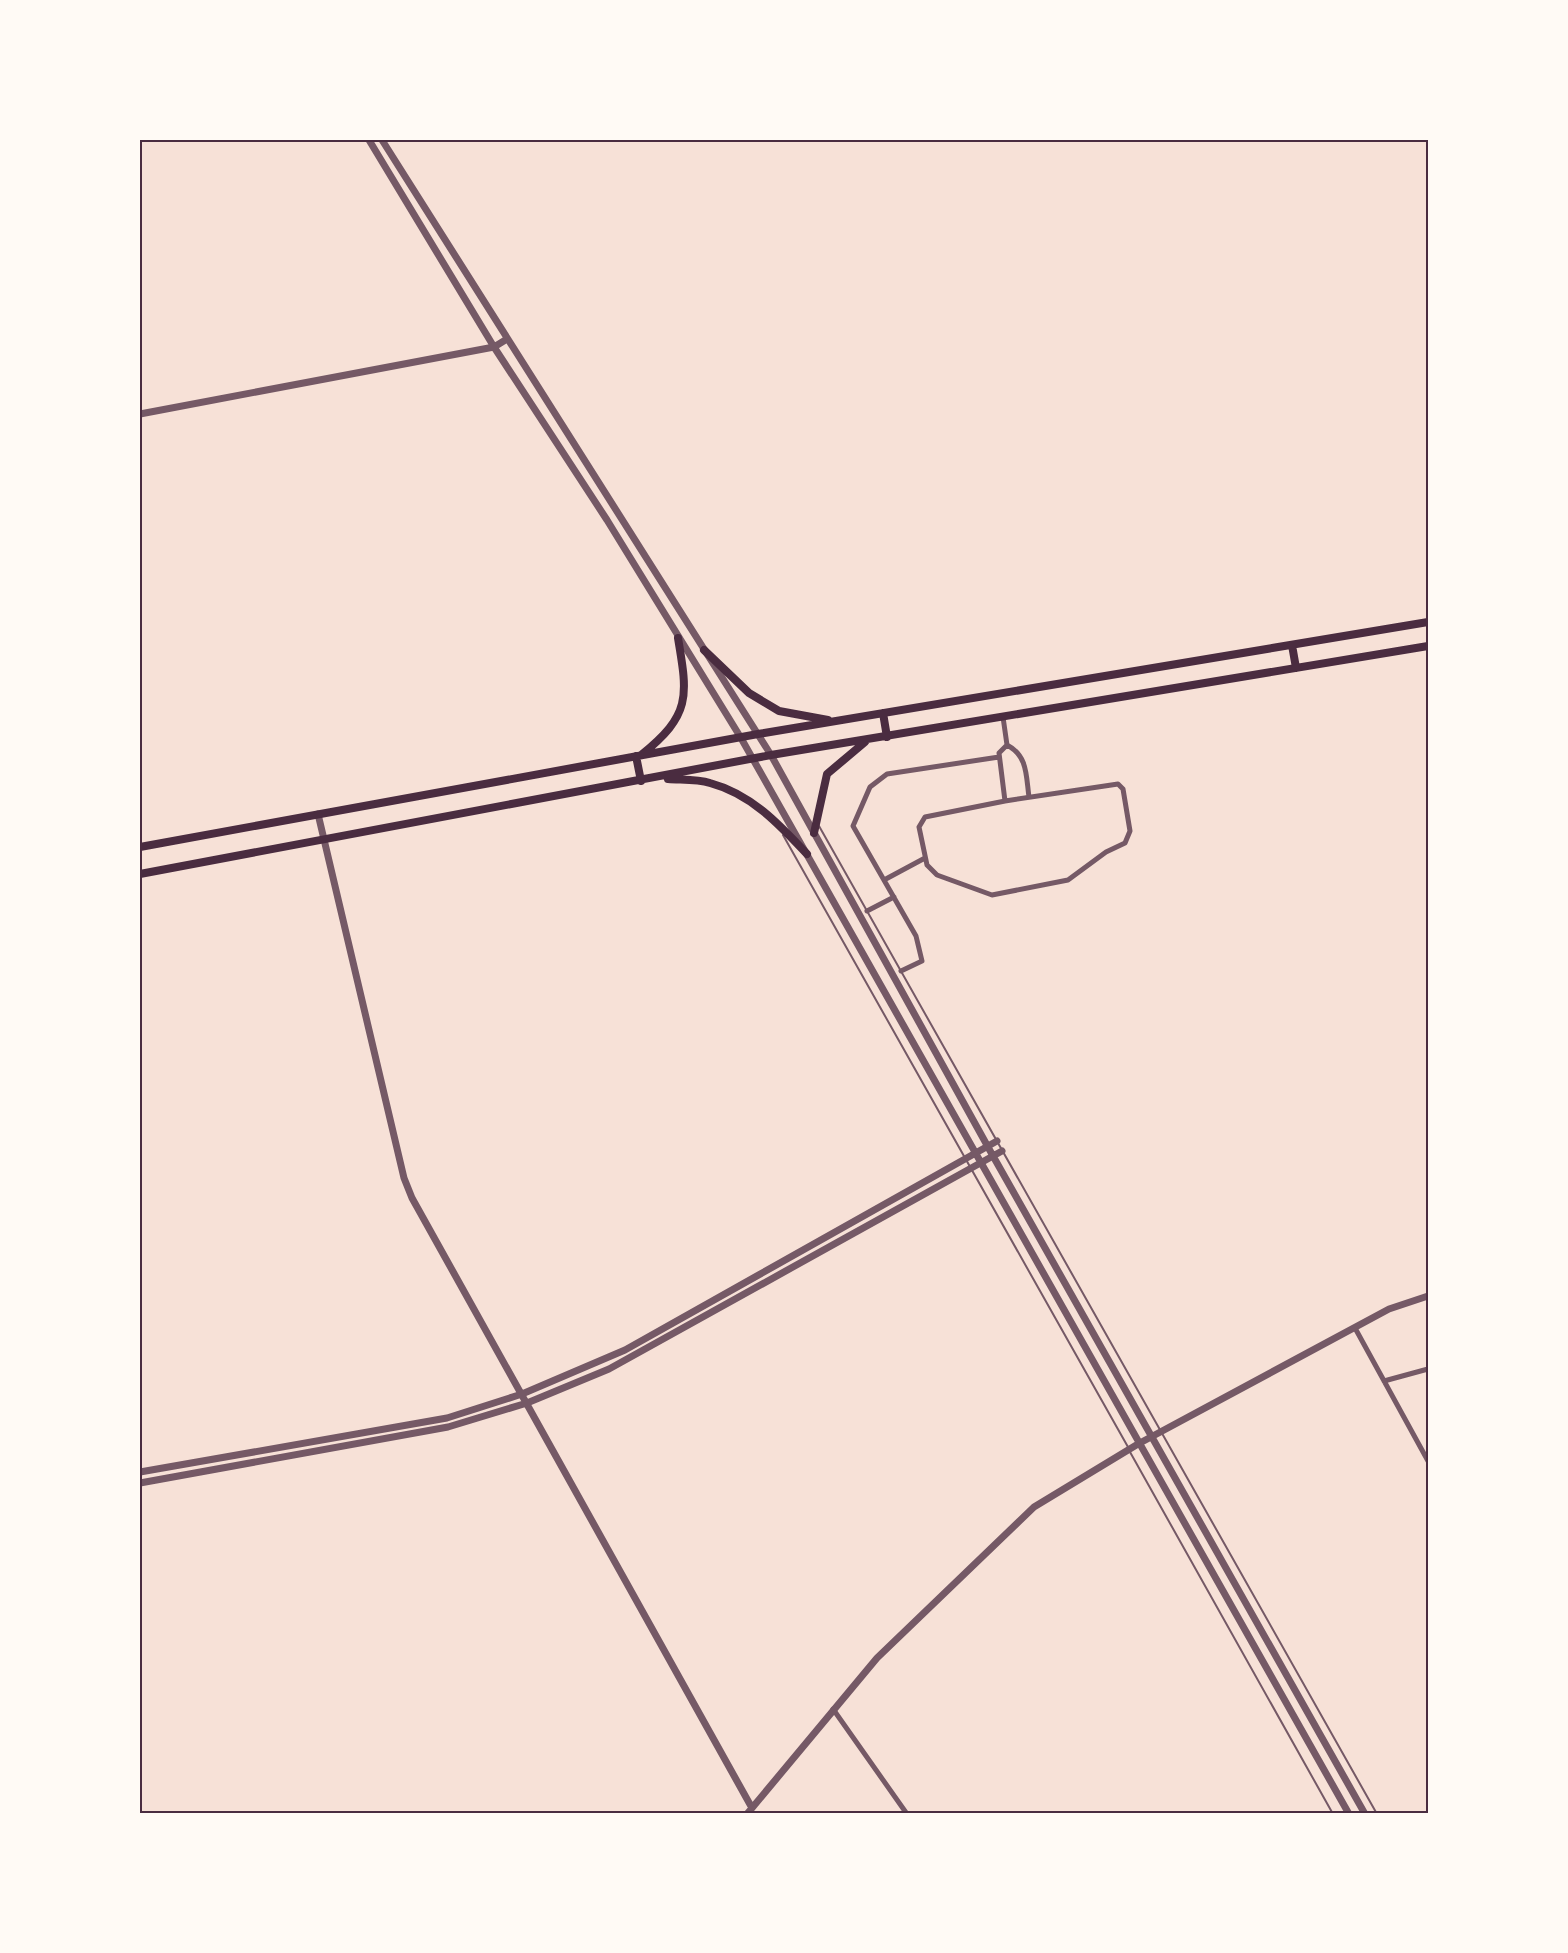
<svg xmlns="http://www.w3.org/2000/svg" width="1568" height="1953" font-family="Georgia,serif">
<rect width="100%" height="100%" fill="#f7e1d7"/>
<g fill="none" stroke-linecap="round" stroke-linejoin="round">
<path stroke="#755966" stroke-width="2" d="M819,826L1377,1814
M783,835L1128,1447
M1130,1452L1333,1814"/>
<path stroke="#755966" stroke-width="5" d="M1003,717L1007,745
M1118,784L1123,789L1130,831L1125,843L1106,852L1068,880L992,895L937,875L927,865L919,827L925,817L1005,801Z
M1005,801L999,753L1007,745C1028,756 1026,776 1029,797
M884,880L925,858
M867,911L894,897
M901,971L922,961L916,936L853,826L870,787L887,774L999,757
M1355,1328L1428,1461
M1384,1381L1428,1369
M833,1709L907,1814"/>
<path stroke="#755966" stroke-width="7" d="M369,140L494,347L607,520L741,738L1349,1814
M382,140L771,755L993,1156L1365,1814
M140,414L494,347L507,339
M318,814L404,1178L412,1198L752,1808
M140,1472L447,1418L522,1394L625,1350L997,1141
M140,1483L448,1427L527,1403L609,1369L1002,1151
M747,1814L877,1658L1034,1507L1138,1444L1389,1309L1428,1296"/>
<path stroke="#4a2c40" stroke-width="8" d="M1292,645L1296,668
M704,650L749,693L779,711L828,720
M883,713L887,737
M641,755C691,715 688,697 678,638
M636,756L641,781
M668,779C682,780 697,779 710,783C751,794 779,824 807,854
M814,833L827,774L865,742
M140,847L758,734L1428,622
M140,874L771,755L1428,646"/>
</g>
<rect width="1568" height="1953" fill="none" stroke="#fffaf5" stroke-width="282"/>
<rect x="141" y="141" width="1286" height="1671" fill="none" stroke="#4a2c40" stroke-width="2"/>
</svg>
